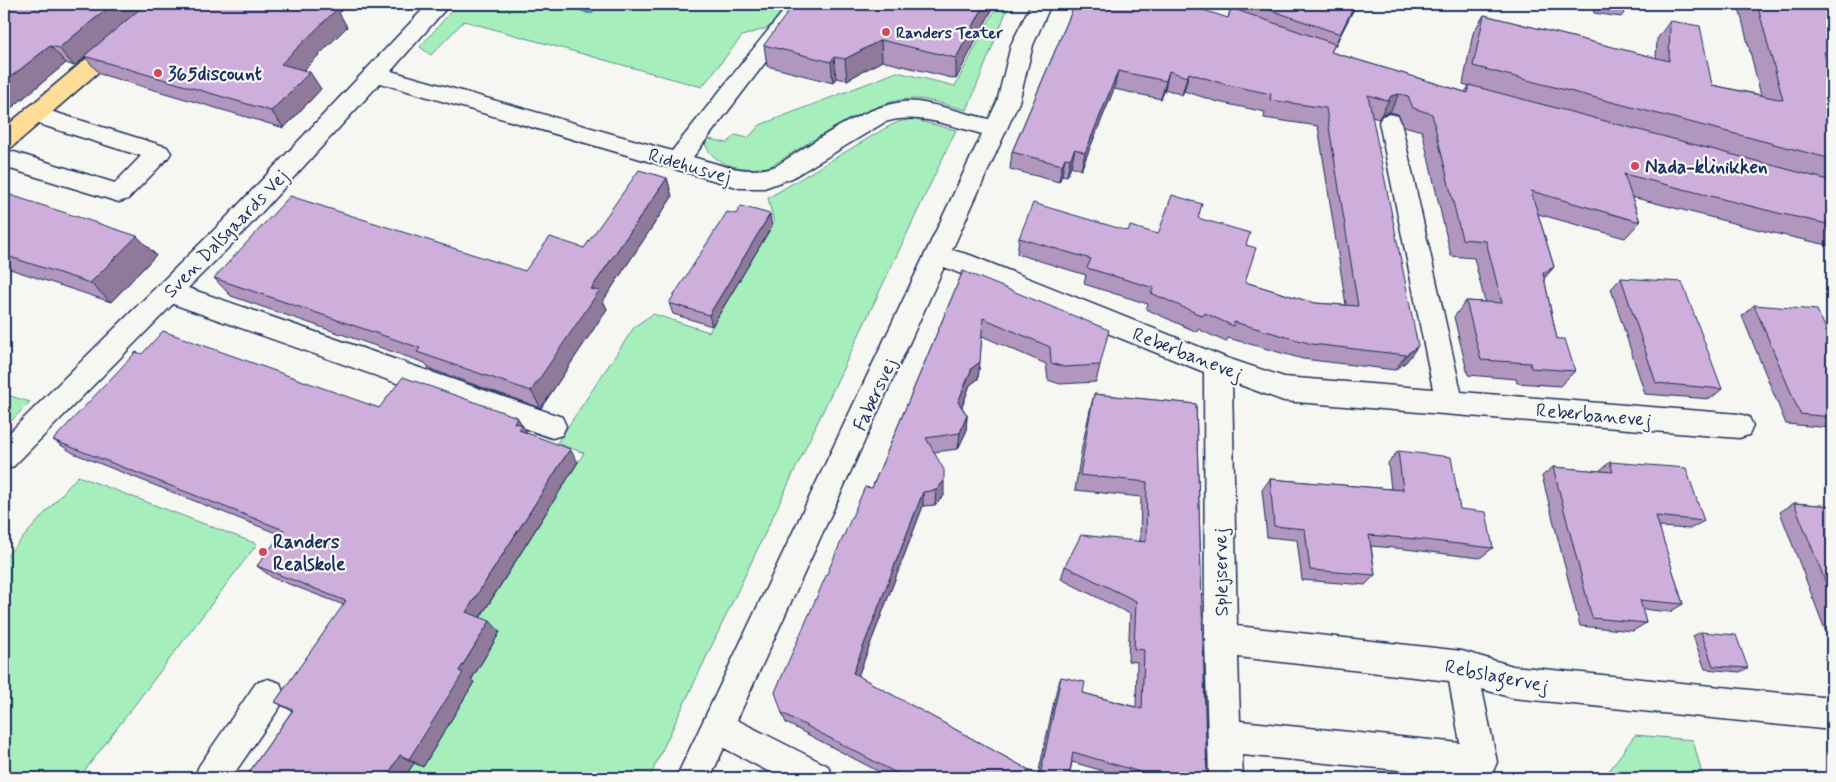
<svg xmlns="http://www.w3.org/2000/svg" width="1836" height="782" font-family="Mynerve,sans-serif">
<rect width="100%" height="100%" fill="#f6f6f2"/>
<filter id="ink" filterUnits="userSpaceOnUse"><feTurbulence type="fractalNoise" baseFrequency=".02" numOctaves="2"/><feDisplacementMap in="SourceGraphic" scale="10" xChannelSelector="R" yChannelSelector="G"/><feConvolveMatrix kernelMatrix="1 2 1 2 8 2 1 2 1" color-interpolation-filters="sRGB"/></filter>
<g filter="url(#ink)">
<path fill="#a6efbd" stroke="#608f8e" d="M465,4H780L781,15L773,26L742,36L702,87L464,21L431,55L420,47L456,6Z
M998,4L1009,5L967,110C949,106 928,98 910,99C870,100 805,146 769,167C746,171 715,168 705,144L709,139L727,143L735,135L748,138L760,125L897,72L955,86Z
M912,119L956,130L649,778H404L414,763L423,766L474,682L471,681L500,632L477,622L584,453L557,443L635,326L653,314L709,332L774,222L768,198L884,129L898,122Z
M4,394L30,402L4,428Z
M78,476L257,544L79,778H4V559Z
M1635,735L1693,740L1703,778H1604Z"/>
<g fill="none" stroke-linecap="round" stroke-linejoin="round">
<path fill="#568da9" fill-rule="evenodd" d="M566,4H576L594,12L593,14H587Z"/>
<defs>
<path id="minor" d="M428,4H450L391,71L672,151L789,4H810L693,157C721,165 747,176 776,166C812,144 875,96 918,102C941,105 966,114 989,119L997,102L1011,45L1031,4H1051L1033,45L1019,102L952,250L970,255L1227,358L1284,377L1433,389L1379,122L1382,116L1390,114L1398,116L1401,122L1461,392L1739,414L1749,417L1753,426L1749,435L1739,438L1284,401L1232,382L1237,626L1462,651L1513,666L1832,698V730L1513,698L1482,689L1497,762L1492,774L1482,778L1242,755L1243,778H1209L1205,640L1204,372L944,267L737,720L828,766L833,778H781L724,748L710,778H676L982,134C951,126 917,112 885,122L792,178L764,188H740L380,83L240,236L188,288L562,417L566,426L562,435L552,438L173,304L14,466L4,470V438L222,222ZM1238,657L1449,681L1460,743L1240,721Z
M1179,4H1209L1271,25L1274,30L1271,35L1263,37L1255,35L1182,9Z
M34,106L167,147L171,153L167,159L128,199L119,202L4,167V149L115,183L141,156L26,120L23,114L26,108Z
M268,679L280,683L284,695L280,707L231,778H194L199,766L256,683Z"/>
<path id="major" d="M151,4H174L171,9L12,147L4,149V128Z"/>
</defs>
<use href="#minor" stroke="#1b2f5e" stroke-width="3"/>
<use href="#major" stroke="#1b2f5e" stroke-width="3"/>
<use href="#minor" fill="#f6f6f2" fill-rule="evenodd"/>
<use href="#major" fill="#fedd96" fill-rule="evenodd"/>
</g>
<path fill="#b196bd" stroke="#1b2f5e" d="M4,4H341L344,8L339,13L347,27L304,70L321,89L284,128L100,74L85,57L74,66L66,63L4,114Z
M995,4L956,79L882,61L847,80L836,78L833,83L767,66L764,45Z
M1075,4L1228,18L1232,4H1356L1331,52L1465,92L1469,86L1463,84L1473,33L1484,15L1656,58L1657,39L1670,21L1712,85L1761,95L1738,4H1832V75L1831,74L1832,80V246L1760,230L1632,197L1640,222L1625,238L1538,214L1554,267L1544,278L1557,339L1575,371L1560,386L1517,383L1516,379L1468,375L1454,317L1466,301L1485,302L1474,258L1451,256L1422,131L1404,126L1398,114L1390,112L1382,114L1379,119L1372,117L1407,361L1395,370L1303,359L1228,338L1226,342L1198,329L1197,332L1146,309L1148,304L1084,284L1086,275L1017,254L1019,238L1128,231L1158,234L1198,218L1246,245L1245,282L1314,303L1346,305L1318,126L1264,118L1265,112L1218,102L1184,91L1182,95L1165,89L1161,99L1114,89L1081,170L1071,166L1067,176L1062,175L1059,182L1010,169L1012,152Z
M1581,4H1630V5L1621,17L1594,13L1592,5Z
M667,178L672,197L603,301L607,309L541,408L430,369L425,363L231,296L214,278L525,271L584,248Z
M4,193L156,255L111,302L4,267Z
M772,226L712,326L673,314L669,303Z
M963,271L1100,365L1096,382L1060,384L1048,380L1046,364L982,336L978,379L970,385L962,407L967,415L966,432L958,449L934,452L944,496L935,505L923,506L858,676L1038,775L1057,688L1061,677L1083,693L1136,707L1137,662L1128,661L1130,614L1061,579L1065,566L1140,541L1141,497L1075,490L1082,447L1090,410L1094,394L1196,404L1207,778H1128L1072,762L1069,778H891L786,723L782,713L872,488Z
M1621,278L1722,389L1710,399L1645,394L1611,289Z
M1754,305L1832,342V428L1786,424L1742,316Z
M142,354L379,408L517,417L527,433L578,462L480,618L500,632L471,680L474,682L423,767L414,763L404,778H245L292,711L275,702L344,605L273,578L257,566L281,535L73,453L53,440Z
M1398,451L1460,509L1493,548L1480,558L1405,549L1371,546L1375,575L1365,585L1302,580L1297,540L1267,537L1262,490L1270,479L1391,489L1388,463Z
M1610,462L1704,521L1690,529L1659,527L1683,604L1670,612L1642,609L1646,623L1633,631L1580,626L1542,476L1553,467L1599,471Z
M1794,503L1832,506V648L1780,512Z
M1701,632L1748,668L1740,672L1705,669L1693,636Z"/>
<path fill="#907a9a" stroke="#1b2f5e" d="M113,4H148L84,56L85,57L74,66L59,48Z
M320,4H341L344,8L339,13L347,27L293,81L281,64Z
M985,4H995L956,79V58Z
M1355,4L1354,9L1335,46L1340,34Z
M881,40L882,61L847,80L845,59Z
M50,46L66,63L4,114V82Z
M834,57L836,78L833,83L831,62Z
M1118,71L1114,89L1081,170L1085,153Z
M1169,71L1165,89L1161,99L1166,81Z
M310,72L321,89L284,128L271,111Z
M1189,73L1184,91L1182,95L1187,77Z
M1399,94L1390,112L1382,114L1379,119L1391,96Z
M1075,149L1071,166L1067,176L1070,159Z
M1065,158L1062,175L1059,182L1062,165Z
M667,178L672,197L603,301L607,309L541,408L531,391L591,289Z
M770,214L772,226L712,326L709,315Z
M137,236L156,255L111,302L90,283Z
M1554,267L1540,283L1543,273Z
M1418,346L1407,361L1395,370L1406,355Z
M980,362L978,379L970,385L957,419L958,402L972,368Z
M967,415L966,432L958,449L960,433Z
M517,417L531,439L528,444L514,423Z
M570,449L578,462L477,622L466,612Z
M944,481V496L935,505L936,490Z
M923,492V506L855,684L853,673Z
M490,621L500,632L471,680L474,682L423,767L409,759L459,671Z
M400,755L414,763L404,778H386Z"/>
<path fill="#ceafdc" stroke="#1b2f5e" d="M4,4H113L59,48L50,46L4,82Z
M146,4H320L319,5L337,9L281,64L310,72L271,111L84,56Z
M794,4H985L956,58L881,40L845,59L834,57L831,62L764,45Z
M1075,4H1185L1228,18L1231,8L1335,44L1331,52L1468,93L1469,85L1832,181V225L1778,213L1624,174L1640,222L1531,191L1554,267L1543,273L1557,339H1565L1575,371L1531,368L1530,363L1481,360L1466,301L1502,303L1486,241L1462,239L1432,114L1413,108L1408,96L1399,94L1391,96L1388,101L1368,95L1418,346L1406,355L1312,344L1234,322L1233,326L1205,313L1203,316L1151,293L1154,288L1087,268L1091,259L1019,238L1033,203L1128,231L1130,226L1158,234L1172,195L1202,204L1198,218L1250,233L1246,245L1256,248L1245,282L1314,303L1358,306L1326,108L1270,100L1271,94L1224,84L1189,73L1187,77L1169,71L1166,81L1118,71L1085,153L1075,149L1070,159L1065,158L1062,165L1012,152Z
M1253,4H1355L1340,34Z
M1757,4H1832V54L1824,52L1832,80V159L1473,66L1484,15L1669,61L1670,21L1700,26L1712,85L1783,100Z
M639,170L667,178L591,289L599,291L531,391L417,352L420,348L214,278L290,196L525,271L550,237L584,248Z
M4,193L137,236L90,283L4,255Z
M741,206L770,214L709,315L669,303L727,212L736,214Z
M963,271L1109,330L1100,365L1064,367L1051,363L1050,347L983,318L980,362L972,368L958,402L967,415L960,433L926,438L944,470V481L936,490L923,492L853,673L1040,776L1061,677L1085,682L1083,693L1142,709L1144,650L1134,649L1136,601L1065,566L1081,535L1146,542L1147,482L1080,475L1087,431L1094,394L1196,404L1207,778H1140V772L1073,752L1069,778H906L782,713L775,692L865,487L872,488Z
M1621,278L1682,282L1722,389L1656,383Z
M1754,305L1817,310L1832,342V417L1800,414Z
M163,331L379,408L403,377L517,417L514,423L522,425L519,430L570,449L466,612L490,621L459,671L463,673L409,759L400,755L386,778H245L293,710L275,702L346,601L257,566L284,530L53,440L136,352L142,354Z
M1398,451L1451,457L1460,509L1486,512L1493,548L1416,539L1369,535L1375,575L1310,570L1305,529L1274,526L1270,479L1403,490Z
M1610,462L1686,468L1704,521L1656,516L1683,604L1640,600L1646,623L1592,618L1553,467L1613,472Z
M1794,503L1832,506V598Z
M1701,632L1736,635L1748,668L1713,666Z"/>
</g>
<g fill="#d1495b" stroke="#f6f6f2" stroke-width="2">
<circle cx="886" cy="32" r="5"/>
<circle cx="158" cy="73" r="5"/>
<circle cx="1635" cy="166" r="5"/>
<circle cx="263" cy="552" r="5"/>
</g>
<g text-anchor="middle" stroke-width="4.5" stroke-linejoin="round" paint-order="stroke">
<g font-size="16" font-weight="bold" fill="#1b2f5e" stroke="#f6f6f2" text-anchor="start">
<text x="896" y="38">Randers Teater</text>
</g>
<g font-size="19" font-weight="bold" fill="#1b2f5e" stroke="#f6f6f2" text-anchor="start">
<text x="168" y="80">365discount</text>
<text x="1645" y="173">Nada-klinikken</text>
<text x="273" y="548">Randers<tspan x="273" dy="22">Realskole</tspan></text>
</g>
<g font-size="19" fill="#1b2f5e" stroke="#f6f6f2">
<text transform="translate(690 165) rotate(16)" y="7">Ridehusvej</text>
<text transform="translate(225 233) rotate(-46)" y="7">Sven Dalsgaards Vej</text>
<text transform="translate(1188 353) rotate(21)" y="7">Reberbanevej</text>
<text transform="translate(874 394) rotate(-65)" y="7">Fabersvej</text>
<text transform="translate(1594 414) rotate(5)" y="7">Reberbanevej</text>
<text transform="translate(1220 572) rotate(-91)" y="7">Splejservej</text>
<text transform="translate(1497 675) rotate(11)" y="7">Rebslagervej</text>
</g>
</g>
<rect width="1836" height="782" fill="none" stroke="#f6f6f2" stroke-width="20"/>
<rect x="10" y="10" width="1816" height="762" fill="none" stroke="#1b2f5e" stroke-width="2" filter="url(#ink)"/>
</svg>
